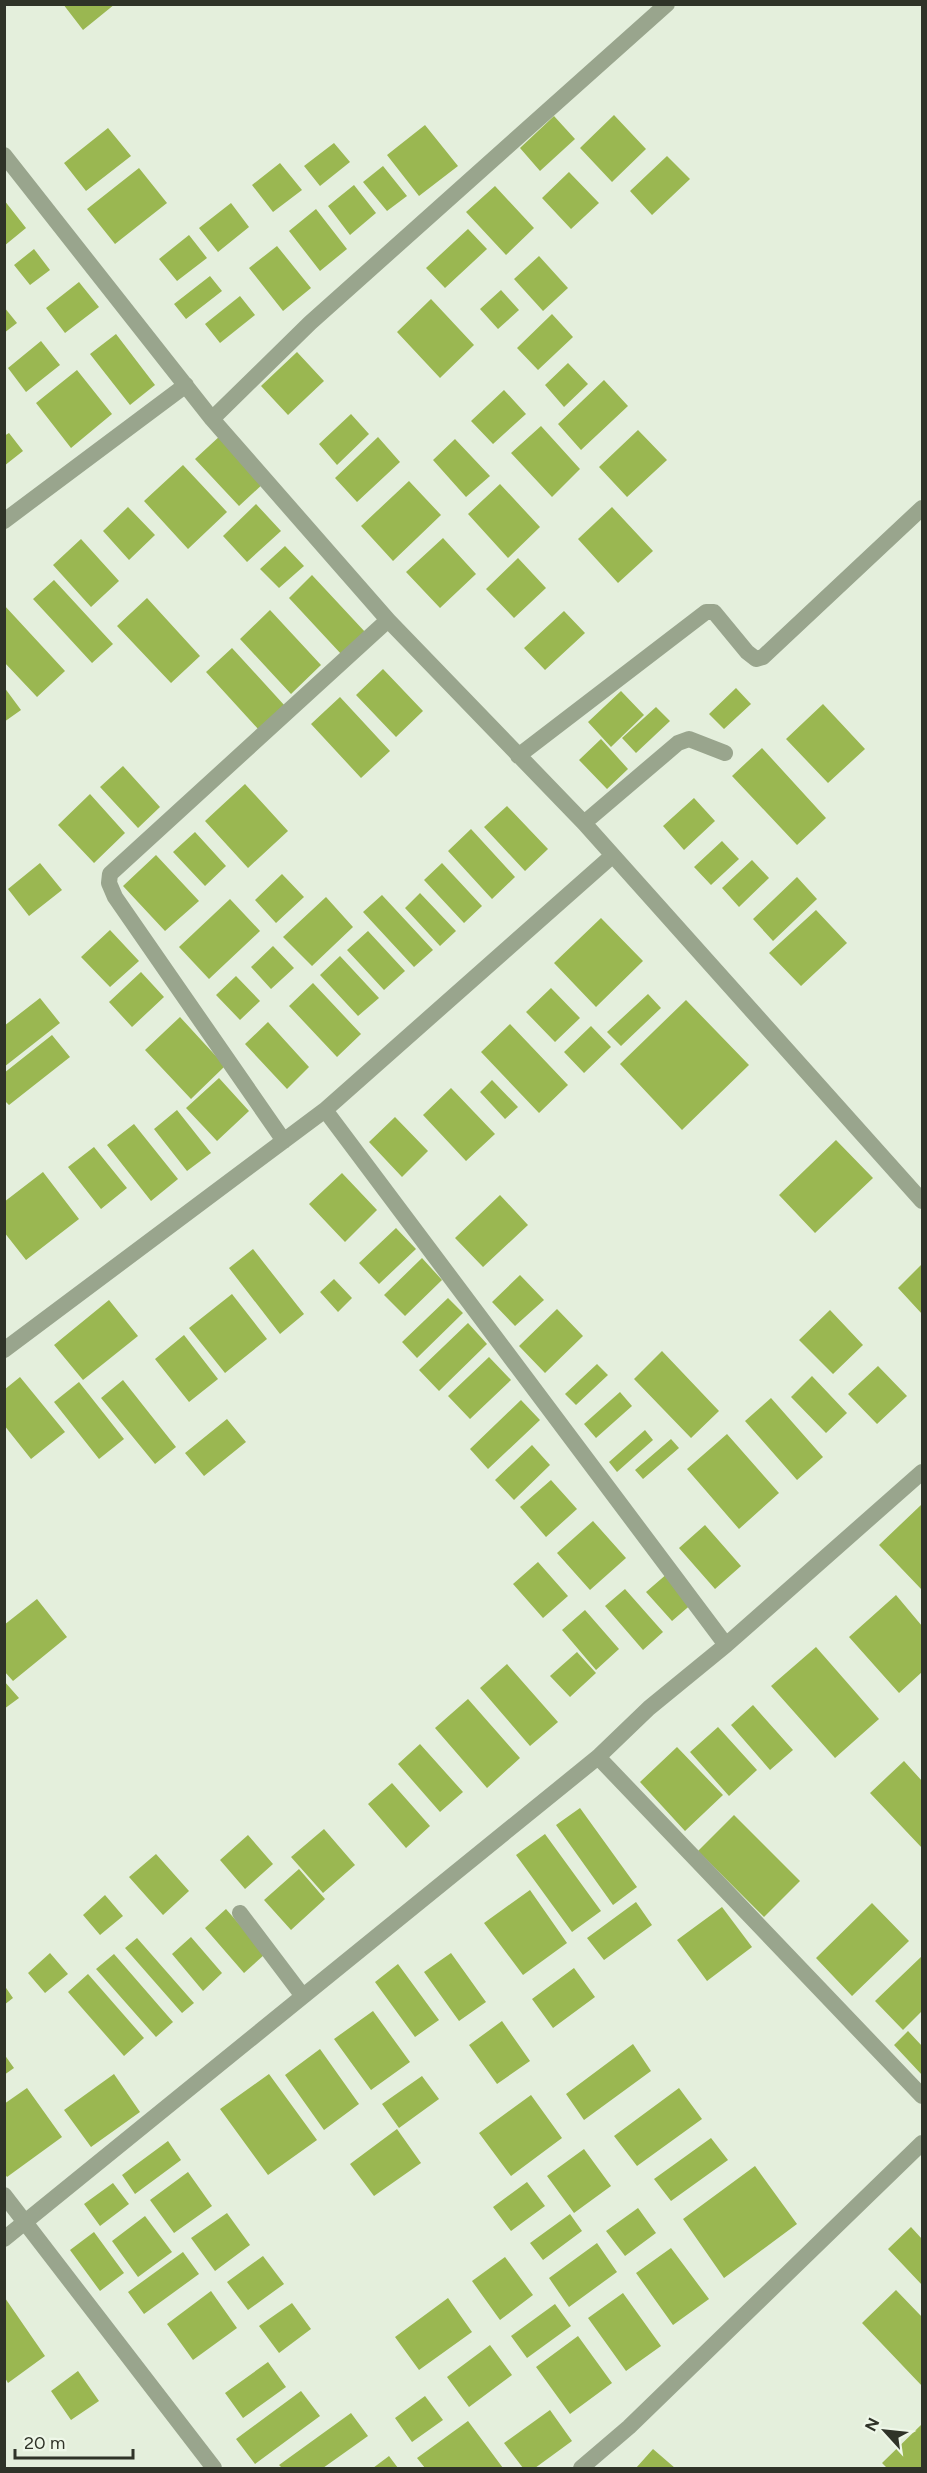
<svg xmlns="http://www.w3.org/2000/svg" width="927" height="2473" font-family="Figtree,sans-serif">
<rect width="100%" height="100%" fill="#e4efdc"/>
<path fill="#9ab751" d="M63,4H115L83,30Z
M614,115L646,149L612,182L580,148Z
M554,116L575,139L540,171L520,148Z
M425,125L458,166L419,196L387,155Z
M108,128L131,156L86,191L64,163Z
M334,143L350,162L320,186L304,166Z
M667,156L690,179L652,215L630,191Z
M280,163L302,190L273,212L252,185Z
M383,166L407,196L387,211L363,182Z
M139,168L167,203L115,244L87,209Z
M569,172L599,203L571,229L542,198Z
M354,185L376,213L350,235L328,206Z
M495,186L534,228L506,255L466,212Z
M4,200L26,228L4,246Z
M231,203L249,227L218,252L199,228Z
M316,209L347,249L320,271L289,231Z
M468,229L487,249L445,288L426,268Z
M189,235L207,258L177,281L159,259Z
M277,246L311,288L283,311L249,268Z
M34,249L50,270L30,285L14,265Z
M539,256L568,288L543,311L514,279Z
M210,276L222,291L186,319L174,304Z
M79,282L99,307L65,333L46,308Z
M501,290L519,310L498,329L480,309Z
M240,296L255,315L220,343L205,324Z
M431,299L474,345L440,378L397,332Z
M4,307L17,323L4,333Z
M552,314L573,337L538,370L517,348Z
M116,334L155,385L130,405L90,354Z
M41,341L60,365L26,392L8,368Z
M297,352L324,381L288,415L261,386Z
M568,363L588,384L564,407L545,385Z
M77,370L112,414L71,448L36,403Z
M604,380L628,406L581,450L558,424Z
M504,390L526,414L493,444L471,421Z
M351,414L369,434L337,465L319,444Z
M541,426L580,469L552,497L511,453Z
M638,430L667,460L627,497L599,467Z
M9,433L23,451L4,466V436Z
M221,435L265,482L239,506L195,459Z
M378,437L400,462L357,502L335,478Z
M455,439L490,476L466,497L433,460Z
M183,465L227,512L188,549L144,501Z
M409,481L441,515L393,561L361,526Z
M500,484L540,527L508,558L468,514Z
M256,504L281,531L247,562L223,536Z
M128,507L155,535L129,560L103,531Z
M612,507L653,551L618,583L578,539Z
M443,538L476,574L440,608L406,572Z
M81,539L119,581L91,607L53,565Z
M285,546L304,566L279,588L260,569Z
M518,558L546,588L514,618L486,589Z
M312,575L366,633L342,655L289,598Z
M54,580L113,644L92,663L33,599Z
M147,598L200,656L171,683L117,626Z
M4,605L65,671L37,697L4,662Z
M270,610L321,665L291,694L240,639Z
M564,611L585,633L545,670L524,648Z
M232,648L285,706L259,730L206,672Z
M383,669L423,711L396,737L356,695Z
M4,687L21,710L4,722Z
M736,688L751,704L724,729L709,714Z
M621,691L644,715L611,747L588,722Z
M340,697L390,751L361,778L311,724Z
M823,704L865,749L828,783L786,739Z
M656,707L670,721L636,753L622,738Z
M601,739L628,769L607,789L579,760Z
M762,748L826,818L797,845L732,776Z
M123,766L160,807L138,828L100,787Z
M245,784L288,831L248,868L205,821Z
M90,794L125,833L94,863L58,825Z
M694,798L715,821L684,850L663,826Z
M507,806L548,849L525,871L484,827Z
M471,829L515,877L492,899L448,851Z
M195,832L226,866L205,886L173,852Z
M722,841L739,859L711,885L694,867Z
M156,855L199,901L165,931L123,886Z
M752,860L769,878L739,907L722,888Z
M40,863L62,890L29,916L8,889Z
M442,863L482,906L464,923L424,880Z
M282,874L304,897L276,923L255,900Z
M797,877L817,899L773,941L753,919Z
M420,893L456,931L440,946L405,908Z
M382,895L433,950L414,967L363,912Z
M326,897L353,927L312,966L283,937Z
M230,899L260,931L209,979L179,947Z
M816,910L847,943L801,986L769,953Z
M601,918L643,961L596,1007L554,963Z
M110,930L139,961L110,987L81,957Z
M368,931L405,971L384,990L347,950Z
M273,946L294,968L271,989L251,967Z
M340,956L379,998L358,1016L320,975Z
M141,972L164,997L132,1027L109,1002Z
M236,976L260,1001L240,1020L216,995Z
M313,983L361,1034L337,1057L289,1006Z
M551,988L580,1018L555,1042L526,1012Z
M648,994L661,1008L621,1046L607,1032Z
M40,998L60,1023L4,1067V1026Z
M686,1000L749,1065L682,1130L620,1064Z
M180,1017L225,1066L191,1099L145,1050Z
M268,1022L309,1067L287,1089L245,1044Z
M510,1024L568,1085L539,1113L481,1052Z
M591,1026L611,1047L584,1073L564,1052Z
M52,1035L70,1057L9,1105L4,1100V1073Z
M219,1078L249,1111L217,1141L186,1108Z
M492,1080L518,1107L505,1119L480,1092Z
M451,1088L495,1134L466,1161L423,1115Z
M177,1110L211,1153L187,1171L154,1129Z
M395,1117L428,1151L402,1177L369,1142Z
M134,1124L178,1179L151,1201L107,1145Z
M836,1140L873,1178L815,1233L779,1195Z
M94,1147L127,1188L101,1209L68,1167Z
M43,1172L79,1219L26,1260L4,1232V1202Z
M342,1173L377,1210L345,1242L309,1204Z
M500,1195L528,1225L483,1267L455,1238Z
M396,1228L416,1249L379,1284L359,1263Z
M253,1249L304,1314L280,1334L229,1268Z
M422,1258L442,1280L405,1316L384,1295Z
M922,1264V1314L898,1288Z
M520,1275L544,1300L515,1326L492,1302Z
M334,1279L352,1298L338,1312L320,1292Z
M232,1294L267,1339L225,1373L189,1328Z
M448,1298L463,1313L417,1358L402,1342Z
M109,1300L138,1336L83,1380L54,1345Z
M557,1309L583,1336L545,1373L519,1346Z
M830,1310L863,1345L833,1374L799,1340Z
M468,1323L487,1344L439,1391L419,1370Z
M184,1335L218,1379L189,1402L155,1359Z
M662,1351L719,1411L691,1438L634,1379Z
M489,1357L511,1380L470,1419L448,1396Z
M597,1364L608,1375L576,1405L565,1394Z
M878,1366L907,1396L877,1424L848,1394Z
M812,1376L847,1413L826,1433L791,1397Z
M20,1377L65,1432L31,1459L4,1425V1390Z
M123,1380L176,1447L155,1464L101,1398Z
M79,1382L124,1439L99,1459L54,1402Z
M620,1392L632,1406L596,1438L584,1424Z
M771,1398L823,1457L797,1480L745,1421Z
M521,1400L540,1420L488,1469L470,1449Z
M227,1419L246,1442L204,1476L185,1453Z
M645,1430L653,1440L617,1472L609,1462Z
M727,1434L779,1493L739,1529L687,1469Z
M671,1439L679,1448L643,1479L635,1470Z
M532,1445L550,1465L514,1500L495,1480Z
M551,1480L577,1509L546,1537L520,1507Z
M921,1505L922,1507V1590L879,1545Z
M593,1521L626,1558L590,1590L557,1553Z
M705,1525L741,1566L715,1589L679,1548Z
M538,1562L568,1596L543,1618L513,1584Z
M668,1573L694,1602L672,1621L646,1592Z
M625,1589L663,1632L643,1650L605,1606Z
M896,1595L922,1626V1672L899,1693L849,1637Z
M37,1599L67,1637L13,1681L4,1671V1625Z
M585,1610L619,1649L596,1670L562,1630Z
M816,1647L879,1719L835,1758L771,1686Z
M577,1652L596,1673L570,1697L550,1676Z
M507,1664L558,1722L530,1746L480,1688Z
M4,1681L19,1698L4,1709Z
M468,1699L520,1758L487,1788L435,1728Z
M753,1705L793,1750L770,1770L731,1725Z
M718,1727L757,1770L729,1796L690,1752Z
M420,1744L463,1792L440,1812L398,1764Z
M677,1747L723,1795L685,1831L640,1782Z
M904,1761L922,1781V1848L870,1793Z
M392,1783L430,1826L406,1848L368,1804Z
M580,1808L637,1887L613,1905L556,1825Z
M734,1815L800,1881L764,1917L698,1851Z
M324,1829L355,1865L323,1893L291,1857Z
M545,1834L601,1911L572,1932L516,1855Z
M248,1835L273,1864L245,1889L220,1860Z
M156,1854L189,1891L163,1915L129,1877Z
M299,1869L325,1899L291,1930L264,1900Z
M530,1890L567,1943L523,1975L484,1923Z
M105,1895L123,1916L100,1935L83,1915Z
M636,1902L652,1925L604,1960L587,1938Z
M872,1903L909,1941L852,1996L816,1958Z
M722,1907L752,1947L707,1981L677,1940Z
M226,1909L265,1954L244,1973L205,1928Z
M191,1937L222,1973L203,1991L172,1954Z
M137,1938L194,2003L182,2013L125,1948Z
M50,1953L68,1974L45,1993L28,1973Z
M451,1953L486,2002L459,2021L424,1972Z
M114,1954L173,2022L156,2037L96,1969Z
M922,1956V2011L903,2030L875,2001Z
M398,1964L439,2020L415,2037L375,1982Z
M574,1968L595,1997L553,2028L532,1999Z
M88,1974L144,2038L124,2056L68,1992Z
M4,1985L13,1998L4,2005Z
M373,2011L410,2062L371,2090L334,2039Z
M502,2021L530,2061L497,2084L469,2045Z
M908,2031L922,2046V2075L894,2045Z
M633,2044L651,2071L584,2120L566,2094Z
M320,2049L359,2104L324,2130L285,2075Z
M4,2054L14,2068L4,2075Z
M114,2074L140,2112L91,2147L64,2110Z
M269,2074L317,2140L268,2175L220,2109Z
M422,2076L439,2099L399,2128L382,2104Z
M27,2088L62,2137L7,2177L4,2173V2104Z
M679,2088L702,2119L637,2166L614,2136Z
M531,2095L562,2138L511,2176L479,2133Z
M397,2129L421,2163L374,2196L350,2164Z
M711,2138L728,2160L671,2201L654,2179Z
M168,2141L181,2160L135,2194L122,2175Z
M584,2149L611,2186L574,2213L547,2176Z
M755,2166L797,2224L724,2278L683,2219Z
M188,2172L212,2206L174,2233L150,2200Z
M527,2182L545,2206L511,2231L493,2207Z
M113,2183L129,2204L100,2226L84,2204Z
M638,2208L656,2233L625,2256L606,2231Z
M227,2213L250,2245L215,2271L191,2238Z
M570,2214L582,2231L543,2260L530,2243Z
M145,2216L172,2252L138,2277L112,2241Z
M911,2227L922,2239V2285L888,2249Z
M94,2232L124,2273L100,2291L70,2250Z
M597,2243L617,2272L569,2307L549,2278Z
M671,2248L709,2299L673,2325L636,2273Z
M183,2252L199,2274L144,2314L128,2292Z
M263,2256L284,2284L248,2310L227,2282Z
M505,2257L533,2295L500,2320L472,2281Z
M896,2290L922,2317V2386L862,2323Z
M211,2291L237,2328L193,2360L167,2324Z
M623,2293L661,2346L626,2371L588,2318Z
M5,2298L45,2356L8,2383L5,2378Z
M448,2298L472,2332L419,2370L395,2337Z
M292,2303L311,2329L279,2353L259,2326Z
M555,2304L571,2326L527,2358L511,2336Z
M578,2336L612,2383L570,2414L536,2367Z
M490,2345L512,2375L469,2407L447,2377Z
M268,2362L286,2387L243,2418L225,2393Z
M78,2371L99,2401L71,2420L51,2391Z
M301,2391L320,2416L255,2464L236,2439Z
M425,2396L443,2420L412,2442L395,2418Z
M550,2410L572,2441L535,2468H523L504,2443Z
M351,2413L368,2436L323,2468H282L279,2465Z
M468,2421L503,2468H425L417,2458Z
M922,2424V2468H887L882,2463Z
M653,2449L675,2468H636Z
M389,2456L398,2468H373Z"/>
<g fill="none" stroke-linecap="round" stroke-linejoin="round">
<path stroke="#99a58d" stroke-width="16" d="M4,155L212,419L388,620L584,823L922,1201
M212,419L310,323L667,4
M4,521L186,385
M518,756L706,612H714L747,652L756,659L763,657L922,508
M584,823L678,743L689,739L725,753
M325,1110L726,1645
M284,1141L115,897L109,883L110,874L388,620
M4,1350L325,1110L612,856
M598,1757L922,2096
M240,1913L302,1995
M4,2195L214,2468
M4,2239L598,1757L649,1708L726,1645L922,1472
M581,2468L629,2427L922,2143"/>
</g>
<rect width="927" height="2473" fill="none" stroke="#2f3328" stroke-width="12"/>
<g transform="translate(885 2431) rotate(297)" stroke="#eef7e8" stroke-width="4.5" paint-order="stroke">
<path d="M0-4.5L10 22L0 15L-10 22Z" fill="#2f3328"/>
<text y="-9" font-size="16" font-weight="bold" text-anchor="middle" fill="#2f3328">N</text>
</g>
<path d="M15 2449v9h118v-9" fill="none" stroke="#2f3328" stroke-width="3"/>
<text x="24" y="2449" font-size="18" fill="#2f3328" stroke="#eef7e8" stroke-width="4.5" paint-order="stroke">20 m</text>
</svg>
